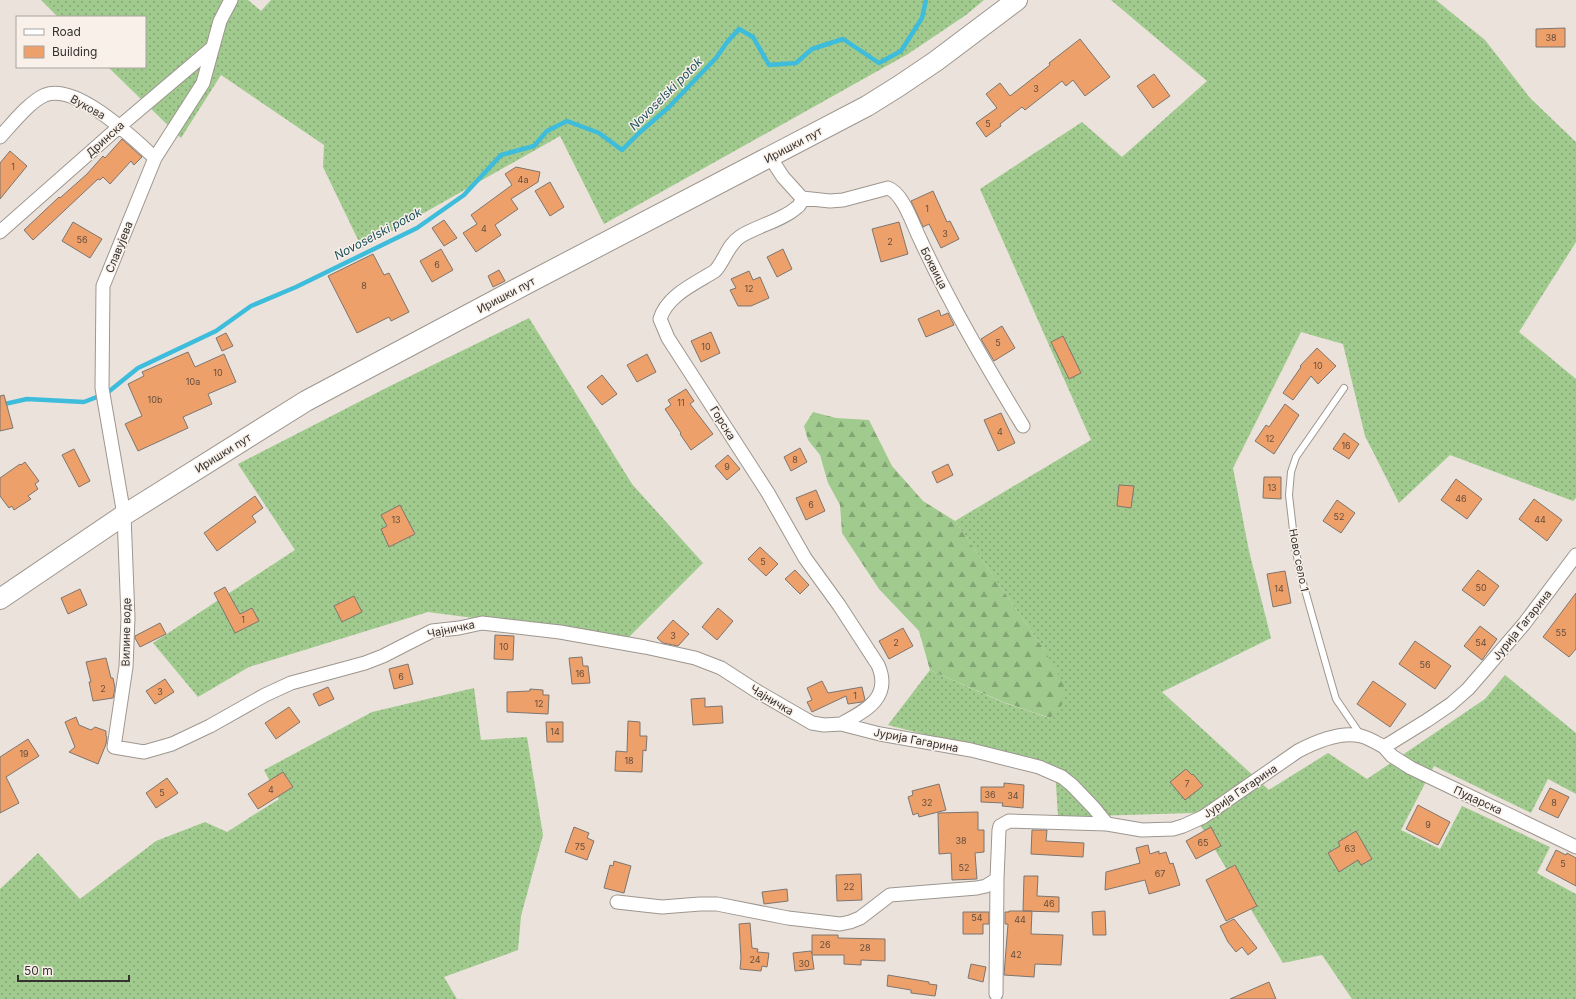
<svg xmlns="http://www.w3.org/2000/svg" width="1576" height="999" font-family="Inter,sans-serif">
<defs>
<pattern id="grass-dots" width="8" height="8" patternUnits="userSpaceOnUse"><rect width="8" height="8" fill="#a0ca8e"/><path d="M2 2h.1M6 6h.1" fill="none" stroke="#83a574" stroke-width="1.8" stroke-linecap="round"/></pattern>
<pattern id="forest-firs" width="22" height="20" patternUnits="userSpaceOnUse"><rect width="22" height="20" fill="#a0ca8e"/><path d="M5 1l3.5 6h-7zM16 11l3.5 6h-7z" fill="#83a574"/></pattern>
</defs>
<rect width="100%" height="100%" fill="#ebe3db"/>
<path fill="url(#grass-dots)" d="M41,0H248L261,11L271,0H984L966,15L908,54L604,224L560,136L362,248L323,167L324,145L221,75L181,138L108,67H145V17H58Z
M1111,0H1436L1485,40L1530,98L1576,142V242L1519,332L1576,379V498L1573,501L1450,455L1399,503L1365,436L1343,344L1301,332L1233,468L1249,551L1271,638L1162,692L1269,790L1328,753L1367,779L1485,699L1505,675L1576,733V794L1548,779L1531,813L1434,766L1401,830L1440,849L1462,806L1550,847L1537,873L1576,894V999H1352L1322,955L1283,963L1193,813L1058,817L1055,768L888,725L930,670L1002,702L1049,718L1045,651L955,521L1091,440L980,189L1082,122L1122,157L1207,81Z
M529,318L632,484L703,563L628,638L428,612L249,667L198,697L153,643L295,550L238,464L390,386Z
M474,688L481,740L527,737L543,835L521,916L518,950L444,977L457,999H0V889L38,853L80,899L156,841L205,822L227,832L279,799L264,770L372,712Z"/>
<path fill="url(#forest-firs)" d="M813,412L836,418L869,420L892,466L923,501L955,521L1045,651L1064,684L1062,705L1050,718L1003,702L930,670L919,631L879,589L842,533L840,505L828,483L820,455L808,440L804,426Z"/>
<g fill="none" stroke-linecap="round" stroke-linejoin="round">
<path stroke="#3dbcdb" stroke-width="4.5" d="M0,405L27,399L84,402L107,393L138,368L216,331L251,306L296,287L417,228L464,195L501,155L534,146L547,131L567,121L599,133L622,150L639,133L669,107L716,58L728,41L739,29L753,37L769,65L796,63L812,49L843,39L879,63L901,51L922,18L926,0"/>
</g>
<path fill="#eea06a" stroke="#7d756f" d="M1565,28V47H1536V29Z
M1080,39L1110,77L1085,96L1073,80L1066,86L1062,81L1025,110L1022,107L1000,124L1001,126L986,137L976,123L997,108L986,94L1000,83L1010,96L1050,65L1049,63Z
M1154,74L1170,96L1153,108L1137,86Z
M122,139L142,157L134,165L131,161L110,184L103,177L100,180L98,179L33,240L24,230L59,197L60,198L87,174L103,156L105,158Z
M10,151L27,166L0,199V163Z
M516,167L540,172L538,182L511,199L518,209L495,225L501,235L476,252L463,233L477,224L471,215L512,185L505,174Z
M550,182L564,207L550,216L535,191Z
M933,191L947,222L950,221L959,239L941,248L929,224L923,227L911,201Z
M444,220L457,238L444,246L432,228Z
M73,222L102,239L90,258L62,241Z
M899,222L908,254L881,262L872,229Z
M441,249L453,270L432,282L420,261Z
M783,249L792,269L777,277L767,257Z
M373,254L384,275L389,273L409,312L391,321L389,317L357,333L328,276Z
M499,270L505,281L493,287L488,276Z
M749,271L753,280L760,277L769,298L751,306H738L730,290L736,288L731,279Z
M939,310L941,316L948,313L954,325L926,337L918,319Z
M1002,326L1015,348L994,361L981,339Z
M711,332L720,353L701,362L691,341Z
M226,333L233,346L222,351L216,338Z
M1063,336L1081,373L1069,379L1051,342Z
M1317,348L1336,366L1318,384L1311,376L1293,400L1283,393L1301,367L1300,366Z
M188,352L195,367L224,354L236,382L208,394L212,404L183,417L188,428L138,451L125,424L142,416L128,384L144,376L142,372Z
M647,354L656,372L637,382L627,365Z
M602,375L617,394L602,405L587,387Z
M686,389L694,401L690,404L713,434L691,450L680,434L681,433L665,409L671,405L668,400Z
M4,395L13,428L0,431V396Z
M1285,404L1299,415L1274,454L1255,441L1266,425L1269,427Z
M1001,413L1015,443L998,451L984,420Z
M1344,433L1359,444L1349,459L1333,449Z
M800,448L807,462L791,471L784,457Z
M74,449L90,481L79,487L62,455Z
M728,455L740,469L727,480L715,466Z
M25,462L39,481L35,484L38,489L28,496L31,499L14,510L12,506L9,508L0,496V478L20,464L21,465Z
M948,464L953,475L937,483L932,472Z
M1264,477H1281V499L1263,498Z
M1456,479L1482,499L1467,519L1441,500Z
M1119,485L1134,486L1131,508L1117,506Z
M816,490L825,511L806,520L796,498Z
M255,496L263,508L252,516L256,522L217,551L204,533Z
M1534,499L1562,520L1547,541L1519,519Z
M1337,500L1355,513L1341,533L1323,521Z
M400,505L415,534L389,547L381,529L387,526L381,515Z
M760,547L778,564L766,576L748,559Z
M795,570L809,585L800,594L785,579Z
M1478,570L1499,586L1484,606L1462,590Z
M1285,571L1291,603L1273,607L1267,574Z
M225,587L240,614L252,608L259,621L235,633L214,593Z
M80,589L87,605L68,614L61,598Z
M1576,593V649L1569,657L1543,637Z
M354,596L362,612L342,622L334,606Z
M718,608L733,621L717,640L702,627Z
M673,620L689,634L678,646L663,643L657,638Z
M160,623L166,634L140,647L135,638V636Z
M1480,626L1497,639L1482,660L1464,646Z
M903,628L913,646L889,659L879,641Z
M495,635L514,636L513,660L494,659Z
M1415,641L1451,666L1435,689L1399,664Z
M582,657L583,666H588L590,683L572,684L569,658Z
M106,658L111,678H113L115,688L113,698L93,701L89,682H91L86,662Z
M408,664L413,684L394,689L389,669Z
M165,679L174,692L155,704L146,691Z
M822,681L828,693L862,687L865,700L862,702L848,704L846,696L812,712L807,702L812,700L807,688Z
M1373,681L1406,704L1390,727L1357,704Z
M328,687L334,699L319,706L313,694Z
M530,689L543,690V695H549L548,714L507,712V692L530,691Z
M705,698V707L722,706L723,723L693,725L691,699Z
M289,707L300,722L276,739L265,723Z
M76,717L79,725L91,730L95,727L106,731V736L107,737L106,744L98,764L69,752L75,747L65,722Z
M628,721L640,722V736H647L646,751L643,750L642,772L615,771L616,751L627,752Z
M546,722H563V742H547Z
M28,739L39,756L6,777L19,803L0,813V757Z
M1186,769L1192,775L1193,774L1203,786L1185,800L1170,782Z
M283,772L293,787L258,809L248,794Z
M167,778L178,793L156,808L146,793Z
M1004,783L1024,785L1023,808L1002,806L1003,803L981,802V787H1004Z
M939,784L946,810L919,817L918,813L913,815L908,797L913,795L912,791Z
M1550,788L1569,797L1558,818L1539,809Z
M1418,805L1450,822L1438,845L1406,829Z
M978,812V830H984V852L975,853L977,879L952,880L951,853L939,854L938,813Z
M574,827L589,833L587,838L594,841L587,860L565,852Z
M1211,827L1221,846L1196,859L1186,841Z
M1032,830H1047L1046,841L1084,843L1083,857L1031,854Z
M1356,831L1372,859L1361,865L1358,860L1339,872L1328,853L1340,846L1338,842Z
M1148,845L1150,854L1159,851V854L1166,852L1170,864L1173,863L1180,885L1149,894L1145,880L1105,890L1106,872L1140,863L1136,848Z
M1556,850L1566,855L1567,853L1576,858V886L1546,870Z
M614,861L631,866L624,893L604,888L610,865L613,866Z
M1235,865L1257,906L1226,921L1206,880Z
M861,874L862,900L837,901L836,875Z
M1024,876H1038L1037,896L1059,897V912L1023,911Z
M787,889L788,901L764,904L762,892Z
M1009,911H1032L1031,934L1063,935L1061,965L1035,964L1034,977L1004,975L1008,924H1005V912H1009Z
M1105,911L1106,935H1093L1092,912Z
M963,912H989V924H983V934H963Z
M1234,919L1257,948L1248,955L1242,947L1236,952L1228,942L1220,926Z
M750,923L752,948L758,949L757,952L769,953L767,967L762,966L761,971L740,969L741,958L739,924Z
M812,935H838V938L885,939V961L861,960V965L844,964V955H812L814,969L795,971L793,953L811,951L812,954Z
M971,964L986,967L983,982L968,978Z
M888,975L929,982V984L937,985L935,996L911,993V990L887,986Z
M1269,982L1276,999H1230Z"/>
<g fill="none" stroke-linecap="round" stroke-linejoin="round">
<defs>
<path id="lane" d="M1344,388L1296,457L1291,472L1289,495L1295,547L1301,576L1329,675L1336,699L1360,734"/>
<path id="street" d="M231,0L220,21L203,83L155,158L103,286L102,388L124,515L128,618L126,667L114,747L144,752L172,744L210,726L265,695L291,683L365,663L383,656L432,631L459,628L482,623L560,632L645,647L695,658L721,668L755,690L812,723L824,725L841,724L880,734L971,750L1039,767L1062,777L1072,785L1094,808L1107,824L1142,830L1173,829L1183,826L1203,817L1298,751C1315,742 1341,731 1361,736C1369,738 1377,743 1384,747L1426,721L1451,704L1468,689L1524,624L1576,555
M0,137C12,124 29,102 45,95C77,83 133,138 155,158
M770,157L783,177L802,198C801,202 800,206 796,208C783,220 757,226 741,236C728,244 725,260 715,271C696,283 667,295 660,319L668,338L768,493L805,558L839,605L878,665C892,697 867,710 841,724
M802,198L830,201L843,200L888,188C903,193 913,225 920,239C950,304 986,365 1023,426
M0,232L120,126L212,48
M1384,747L1392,756L1411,768L1576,847
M617,902L662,907L700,904H717L788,918L840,924L850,922L860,918L890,895L977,888L986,886L997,879
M996,994L997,879L999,830L1000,826L1009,821L1107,824"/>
<path id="primary" d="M0,599L124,515L306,401L526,284L867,106L899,86L936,61L1017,0"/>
</defs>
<use href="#lane" stroke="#9d968f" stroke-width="8"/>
<use href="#street" stroke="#9d968f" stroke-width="15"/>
<use href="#primary" stroke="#9d968f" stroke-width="22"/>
<use href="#lane" stroke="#fff" stroke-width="6"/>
<use href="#street" stroke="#fff" stroke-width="13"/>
<use href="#primary" stroke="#fff" stroke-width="20"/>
</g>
<g text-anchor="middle" stroke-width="3" stroke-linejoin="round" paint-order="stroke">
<g font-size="9" fill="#634e3e">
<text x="1551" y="41">38</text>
<text x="1036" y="92">3</text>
<text x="988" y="127">5</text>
<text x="13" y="170">1</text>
<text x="523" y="183">4a</text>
<text x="927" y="212">1</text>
<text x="484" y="232">4</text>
<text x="945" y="237">3</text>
<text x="82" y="243">56</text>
<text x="890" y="245">2</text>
<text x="437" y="268">6</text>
<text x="364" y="289">8</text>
<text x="749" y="292">12</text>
<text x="998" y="346">5</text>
<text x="706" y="350">10</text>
<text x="1318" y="369">10</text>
<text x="218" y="376">10</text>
<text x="193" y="385">10a</text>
<text x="155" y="403">10b</text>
<text x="681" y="406">11</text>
<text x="1000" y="435">4</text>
<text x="1270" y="442">12</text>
<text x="1346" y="449">16</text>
<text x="795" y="463">8</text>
<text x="727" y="470">9</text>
<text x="1272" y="491">13</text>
<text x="1461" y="502">46</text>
<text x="811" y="508">6</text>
<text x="1339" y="520">52</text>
<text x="396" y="523">13</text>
<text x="1540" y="523">44</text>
<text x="763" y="565">5</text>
<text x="1481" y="591">50</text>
<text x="1279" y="592">14</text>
<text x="243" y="623">1</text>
<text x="1561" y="636">55</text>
<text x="673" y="639">3</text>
<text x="896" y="646">2</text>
<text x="1481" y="646">54</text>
<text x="504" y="650">10</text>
<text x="1425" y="668">56</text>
<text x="580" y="677">16</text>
<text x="401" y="680">6</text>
<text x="103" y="692">2</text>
<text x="160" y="695">3</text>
<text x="855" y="699">1</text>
<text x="539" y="707">12</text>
<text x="555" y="735">14</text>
<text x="24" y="757">19</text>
<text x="629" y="764">18</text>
<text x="1187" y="787">7</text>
<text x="271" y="793">4</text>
<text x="162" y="796">5</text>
<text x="990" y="798">36</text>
<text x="1013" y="799">34</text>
<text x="927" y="806">32</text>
<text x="1554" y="806">8</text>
<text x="1428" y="828">9</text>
<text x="961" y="844">38</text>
<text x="1203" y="846">65</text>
<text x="580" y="850">75</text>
<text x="1350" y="852">63</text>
<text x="1563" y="867">5</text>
<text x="964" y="871">52</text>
<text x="1160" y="877">67</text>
<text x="849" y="890">22</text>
<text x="1049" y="907">46</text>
<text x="977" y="921">54</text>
<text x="1020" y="923">44</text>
<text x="825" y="948">26</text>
<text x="865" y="951">28</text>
<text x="1016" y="958">42</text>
<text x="755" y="963">24</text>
<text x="804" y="967">30</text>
</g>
<g font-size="11" fill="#35322f" stroke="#f8f0e9">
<text transform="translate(88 107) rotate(29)" y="4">Вукова</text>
<text transform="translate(105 139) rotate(-42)" y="4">Дринска</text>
<text transform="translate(793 145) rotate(-28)" y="4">Иришки пут</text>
<text transform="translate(119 247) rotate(-68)" y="4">Славујева</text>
<text transform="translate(934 268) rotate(63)" y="4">Боквица</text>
<text transform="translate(506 295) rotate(-28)" y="4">Иришки пут</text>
<text transform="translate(723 423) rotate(58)" y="4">Горска</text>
<text transform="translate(223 453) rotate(-32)" y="4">Иришки пут</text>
<text transform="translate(1299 560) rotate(79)" y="4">Ново село 1</text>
<text transform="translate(1522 625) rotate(-51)" y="4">Јурија Гагарина</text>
<text transform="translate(451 629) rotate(-12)" y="4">Чајничка</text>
<text transform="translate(126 632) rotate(-89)" y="4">Вилине воде</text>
<text transform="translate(772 700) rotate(31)" y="4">Чајничка</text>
<text transform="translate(916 740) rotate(11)" y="4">Јурија Гагарина</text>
<text transform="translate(1240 791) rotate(-34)" y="4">Јурија Гагарина</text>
<text transform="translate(1478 800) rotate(25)" y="4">Пударска</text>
</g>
<g font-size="12" font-style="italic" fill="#1c505d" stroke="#f8f0e9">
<text transform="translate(666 94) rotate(-45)" y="4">Novoselski potok</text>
<text transform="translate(378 234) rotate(-28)" y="4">Novoselski potok</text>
</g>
</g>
<rect x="16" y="16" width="130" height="52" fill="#f8f0e9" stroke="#aaa49f"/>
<rect x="24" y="29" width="20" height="6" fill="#ffffff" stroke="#aaa49f"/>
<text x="52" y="36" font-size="12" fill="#35322f">Road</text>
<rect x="24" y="46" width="20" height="12" fill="#eea06a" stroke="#aaa49f"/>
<text x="52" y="56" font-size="12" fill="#35322f">Building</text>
<path d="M18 975v6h111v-6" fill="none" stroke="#35322f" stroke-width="2"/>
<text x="24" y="975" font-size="12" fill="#35322f" stroke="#f8f0e9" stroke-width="3" paint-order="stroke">50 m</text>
</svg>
